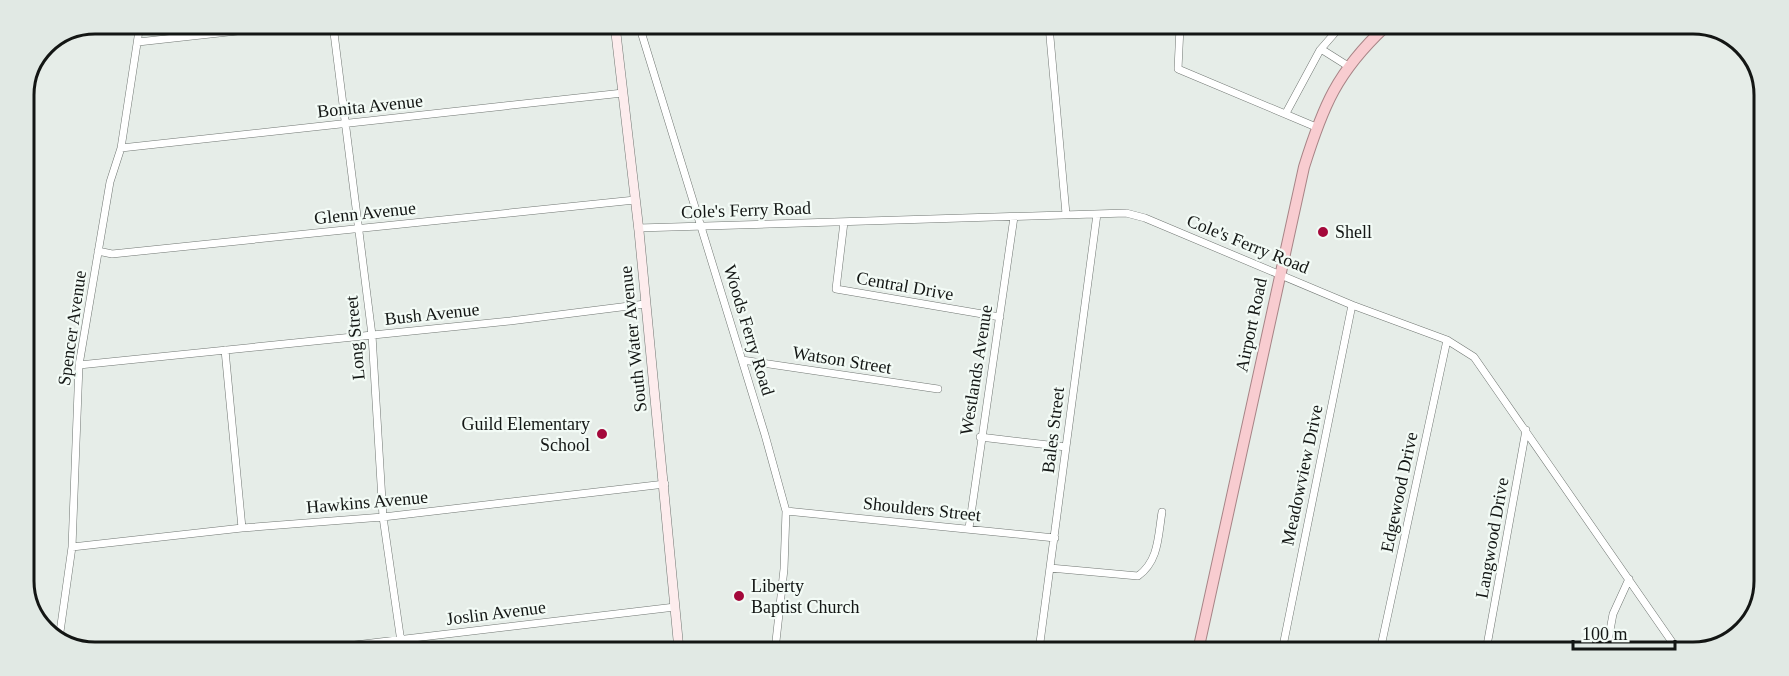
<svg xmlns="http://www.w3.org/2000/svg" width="1789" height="676" font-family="Georgia,serif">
<rect width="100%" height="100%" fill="#e6ede8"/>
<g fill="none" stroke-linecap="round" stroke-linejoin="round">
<defs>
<path id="minor" d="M333,25L372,335L383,517L402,649
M639,25L765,435L786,511L784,569L775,650
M1049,26L1066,214
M1180,27L1178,69L1316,127
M641,32L661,25
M138,42L301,24
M1321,49L1348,66
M1286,113L1320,50L1340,27
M121,148L623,93
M844,222L836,289L1000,317
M638,228L1126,213L1145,218L1352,305L1447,340L1474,357L1679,652
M98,251L112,254L635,200
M225,350L242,528
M742,360L938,389
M79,365L510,321L645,304
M980,437L1066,447
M786,511L1055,538
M969,528L1014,217
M72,547L242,528L383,517L665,484
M1050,568L1138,576C1159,561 1158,536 1162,512
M59,639L72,547L79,365L110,182L121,148L140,24
M321,649L675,607
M1039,650L1097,214
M1282,651L1352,305
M1380,651L1447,340
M1486,651L1526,430
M1606,652L1613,614L1629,579"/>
<path id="secondary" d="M615,25L639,231L679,650"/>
<path id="trunk" d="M1198,651L1304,167C1323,106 1337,72 1385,27"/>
</defs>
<use href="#minor" stroke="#707672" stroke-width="8"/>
<use href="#secondary" stroke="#707672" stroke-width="10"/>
<use href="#trunk" stroke="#a78486" stroke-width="12"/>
<use href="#minor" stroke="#fff" stroke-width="7"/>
<use href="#secondary" stroke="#fdeced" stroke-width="9"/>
<use href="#trunk" stroke="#f8ccd0" stroke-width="10"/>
</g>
<g fill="#a4093b" stroke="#f3fbf6" stroke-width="2">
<circle cx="1323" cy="232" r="6"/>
<circle cx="602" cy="434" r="6"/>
<circle cx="739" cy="596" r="6"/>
</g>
<g text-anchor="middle" stroke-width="4.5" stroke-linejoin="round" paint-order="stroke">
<g font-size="18" fill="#131614" stroke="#f3fbf6">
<text transform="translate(370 106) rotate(-6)" y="6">Bonita Avenue</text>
<text transform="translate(746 210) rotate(-2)" y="6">Cole's Ferry Road</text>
<text transform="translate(365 213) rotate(-6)" y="6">Glenn Avenue</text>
<text transform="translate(1248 244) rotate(22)" y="6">Cole's Ferry Road</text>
<text transform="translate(905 286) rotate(10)" y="6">Central Drive</text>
<text transform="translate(432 314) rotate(-6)" y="6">Bush Avenue</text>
<text transform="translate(1251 325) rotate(-78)" y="6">Airport Road</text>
<text transform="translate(72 328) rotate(-82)" y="6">Spencer Avenue</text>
<text transform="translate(749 330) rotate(73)" y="6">Woods Ferry Road</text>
<text transform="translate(355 338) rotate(-95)" y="6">Long Street</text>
<text transform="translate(633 339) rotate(-96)" y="6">South Water Avenue</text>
<text transform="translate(842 360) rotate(9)" y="6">Watson Street</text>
<text transform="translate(976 370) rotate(-81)" y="6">Westlands Avenue</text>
<text transform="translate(1053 430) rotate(-83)" y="6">Bales Street</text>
<text transform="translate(1302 475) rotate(-78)" y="6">Meadowview Drive</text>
<text transform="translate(1399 492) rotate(-78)" y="6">Edgewood Drive</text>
<text transform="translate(367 502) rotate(-5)" y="6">Hawkins Avenue</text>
<text transform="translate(922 509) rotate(6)" y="6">Shoulders Street</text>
<text transform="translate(1492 538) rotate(-80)" y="6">Langwood Drive</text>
<text transform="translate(496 613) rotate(-7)" y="6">Joslin Avenue</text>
</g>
<g font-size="18" fill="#131614" stroke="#f3fbf6" text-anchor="start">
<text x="1335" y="238">Shell</text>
<text x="590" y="430" text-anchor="end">Guild Elementary<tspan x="590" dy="21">School</tspan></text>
<text x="751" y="592">Liberty<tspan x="751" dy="21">Baptist Church</tspan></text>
</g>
</g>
<path d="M0 0H1789V676H0ZM95 34H1693A61 61 0 0 1 1754 95V581A61 61 0 0 1 1693 642H95A61 61 0 0 1 34 581V95A61 61 0 0 1 95 34Z" fill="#e1e9e4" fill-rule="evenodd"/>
<path fill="none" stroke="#131614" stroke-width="3" d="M95 34H1693A61 61 0 0 1 1754 95V581A61 61 0 0 1 1693 642H95A61 61 0 0 1 34 581V95A61 61 0 0 1 95 34Z"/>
<path d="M1573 640v9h102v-9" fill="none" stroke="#131614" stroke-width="3"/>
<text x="1582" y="640" font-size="18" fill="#131614" stroke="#f3fbf6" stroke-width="4.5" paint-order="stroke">100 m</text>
</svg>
